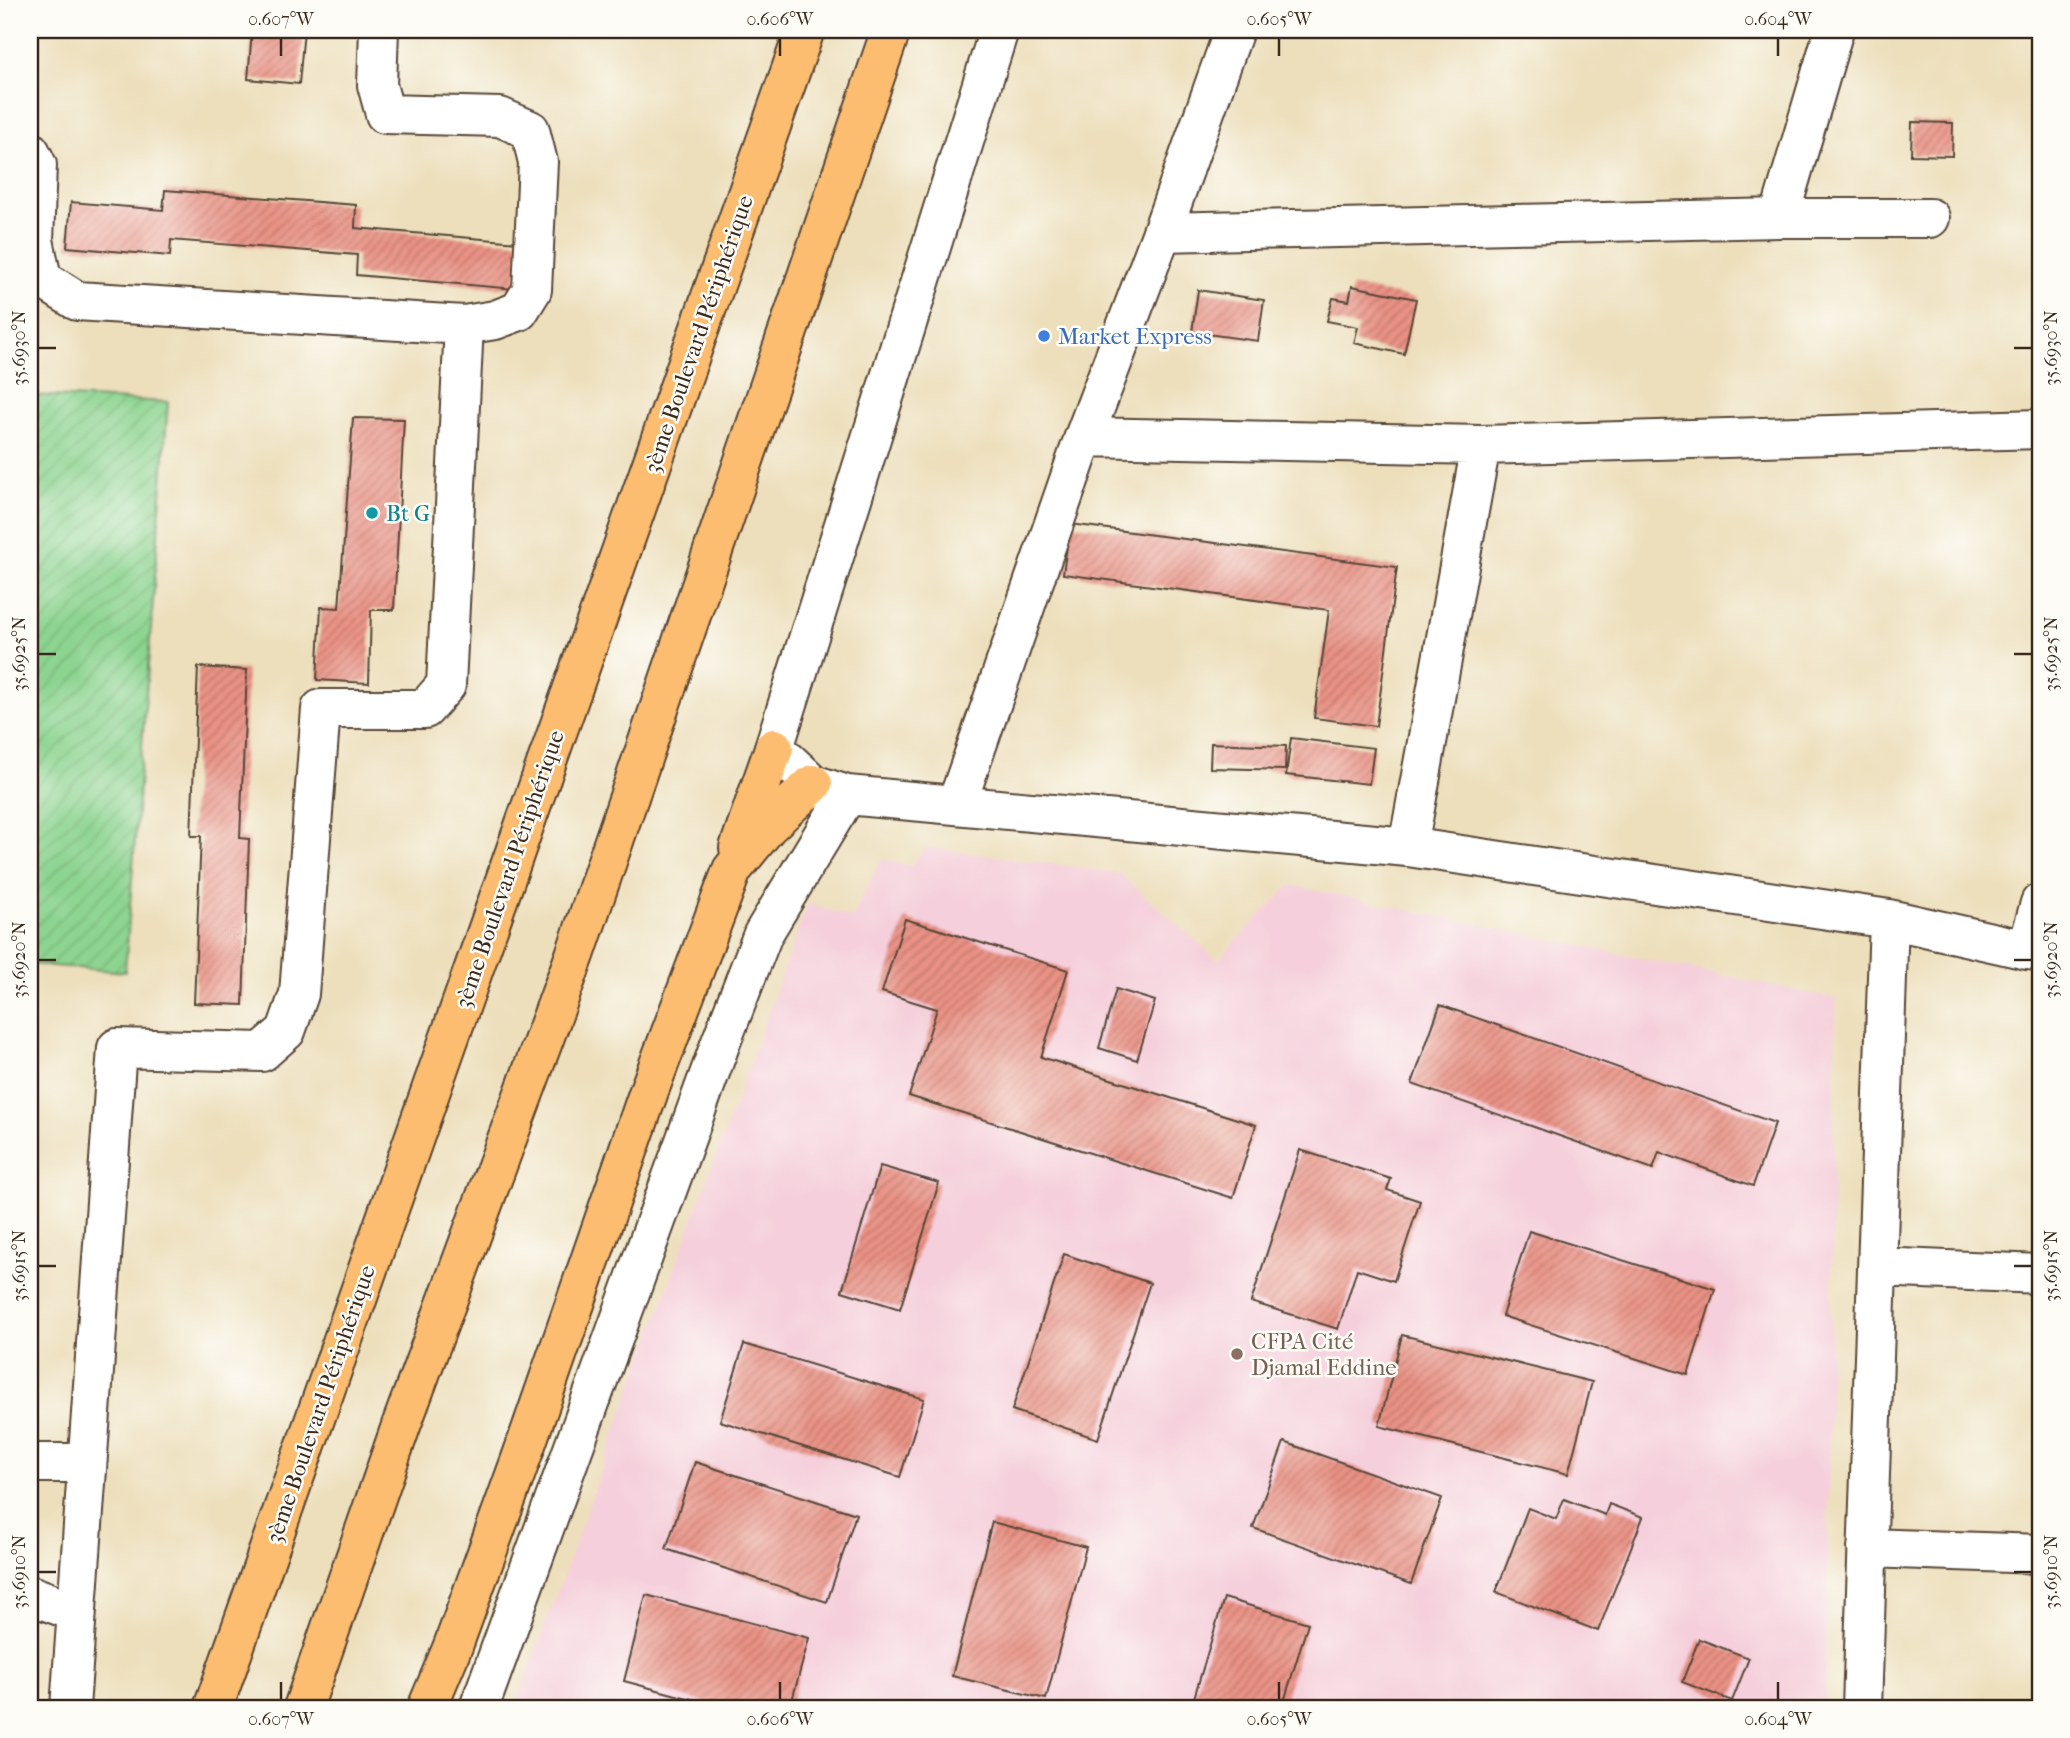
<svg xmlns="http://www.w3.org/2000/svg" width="2070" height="1738" font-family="'IM FELL French Canon',serif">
<defs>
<pattern id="garden-furrows" width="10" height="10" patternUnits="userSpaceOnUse" patternTransform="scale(1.75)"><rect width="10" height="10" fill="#8cd490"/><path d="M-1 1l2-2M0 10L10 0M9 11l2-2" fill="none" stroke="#7ab67c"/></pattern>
<pattern id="building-hatch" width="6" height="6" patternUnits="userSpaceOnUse" patternTransform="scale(1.75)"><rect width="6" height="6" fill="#ea9285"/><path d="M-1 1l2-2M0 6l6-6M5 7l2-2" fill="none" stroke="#bf776c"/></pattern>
</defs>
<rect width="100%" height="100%" fill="#fdfcf7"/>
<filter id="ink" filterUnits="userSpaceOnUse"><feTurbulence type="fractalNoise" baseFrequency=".0143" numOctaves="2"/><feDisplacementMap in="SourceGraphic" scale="14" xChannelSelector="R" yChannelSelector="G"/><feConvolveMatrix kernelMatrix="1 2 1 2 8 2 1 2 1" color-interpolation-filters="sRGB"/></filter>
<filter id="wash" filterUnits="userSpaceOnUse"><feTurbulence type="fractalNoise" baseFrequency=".00686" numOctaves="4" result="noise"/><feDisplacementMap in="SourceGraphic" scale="28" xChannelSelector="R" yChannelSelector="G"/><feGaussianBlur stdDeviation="1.57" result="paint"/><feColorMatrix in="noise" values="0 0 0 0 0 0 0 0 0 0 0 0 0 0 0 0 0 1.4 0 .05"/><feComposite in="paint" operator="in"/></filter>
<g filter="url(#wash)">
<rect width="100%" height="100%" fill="#eddfbc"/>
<path fill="#f5cfdb" d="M926,847L1119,873L1218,960L1290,885L1836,999L1825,1708H515L808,903L852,918L881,859L911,866Z"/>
<path fill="url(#garden-furrows)" stroke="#647f57" stroke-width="2" d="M30,395L168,402L125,972L30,964Z"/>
<g id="blocks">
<path fill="url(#building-hatch)" d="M252,30H304L299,84L248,79Z
M1912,122L1953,123L1952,156L1911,155Z
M165,190L356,205L355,228L519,242L515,289L356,275L357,255L171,240L170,256L67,247L71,202L163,210Z
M1352,286L1416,299L1404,354L1354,343L1358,327L1327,321L1333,298L1349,301Z
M1198,290L1264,300L1258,341L1192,332Z
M353,418L404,419L394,610H371L369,683L317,680L321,607L339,608Z
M1070,524L1397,567L1376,726L1314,718L1329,610L1063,574Z
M198,667L247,670L240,838L249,839L243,1005L194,1003L201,836H191Z
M1291,738L1374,748L1369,784L1286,775Z
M1211,743L1286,746L1285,770L1210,768Z
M905,919L1068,970L1041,1057L1256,1125L1233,1198L909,1096L937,1009L882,992Z
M1116,989L1155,1001L1137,1060L1099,1048Z
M1440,1005L1775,1123L1753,1186L1659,1152L1653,1169L1412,1084Z
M1300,1150L1391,1179L1387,1190L1420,1201L1394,1281L1357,1269L1338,1329L1251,1302Z
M880,1166L939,1183L900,1309L842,1291Z
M1529,1231L1715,1289L1688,1375L1502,1316Z
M1064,1254L1150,1283L1098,1439L1012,1410Z
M1402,1335L1592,1382L1568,1474L1379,1426Z
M744,1344L924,1399L900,1477L720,1421Z
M1284,1442L1442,1498L1411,1584L1253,1528Z
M695,1462L856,1514L827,1602L666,1549Z
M1564,1499L1605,1515L1609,1504L1643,1517L1598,1631L1496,1592L1528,1508L1556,1519Z
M992,1522L1086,1547L1046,1699L952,1676Z
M646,1595L809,1638L790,1708H725L624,1681Z
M1224,1598L1308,1623L1282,1708H1191Z
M1699,1639L1749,1658L1732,1701L1682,1682Z"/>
</g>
</g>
<g filter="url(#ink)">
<use href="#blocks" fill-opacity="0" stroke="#564536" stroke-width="2"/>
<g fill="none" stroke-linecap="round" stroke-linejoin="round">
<defs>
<path id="minor" d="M999,30L774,748L813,784L847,795L1408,847L1889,919L2027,950L2040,951
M30,151L37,165L34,240L42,279L77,301L464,325L495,320L519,311L532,290L538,162L530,130L500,117L385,114L377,85L379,30
M1779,218L1834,30
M1162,232L1779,218H1930
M1084,437L1481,445L2040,429
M957,803L1084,437L1162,232L1234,30
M1408,847L1481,445
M2027,950L2040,903
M1877,1267L2040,1274
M30,1463H87
M1867,1548L2040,1554
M30,1595L76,1612
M70,1708L117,1048L262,1052L286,1031L299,994L321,709H425L446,685L464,325
M479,1708L721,1042L763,934L847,795
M1862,1708L1889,919"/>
<path id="highway" d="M739,848L774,748
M213,1708L805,30
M303,1708L401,1426L575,955L891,30
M427,1708L453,1646L522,1456L650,1088L732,870L768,826L813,784"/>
</defs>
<use href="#minor" stroke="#564536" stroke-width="42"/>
<use href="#highway" stroke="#564536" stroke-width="42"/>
<use href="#minor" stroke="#fff" stroke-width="38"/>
<use href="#highway" stroke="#fcbd6f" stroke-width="38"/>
</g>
</g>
<path fill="none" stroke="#3b2a1e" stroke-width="2.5" d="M281,38V56M780,38V56M1279,38V56M1778,38V56M38,348H56M2014,348H2032M38,654H56M2014,654H2032M38,960H56M2014,960H2032M38,1266H56M2014,1266H2032M38,1572H56M2014,1572H2032M281,1682V1700M780,1682V1700M1279,1682V1700M1778,1682V1700"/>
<circle fill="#3f7fe0" stroke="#fdfcf7" stroke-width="2.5" cx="1044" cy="336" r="7"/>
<circle fill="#0f9aa8" stroke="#fdfcf7" stroke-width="2.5" cx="372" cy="513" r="7"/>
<circle fill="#8d6e63" stroke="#fdfcf7" stroke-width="2.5" cx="1237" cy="1354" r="7"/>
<g text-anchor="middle" stroke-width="5" stroke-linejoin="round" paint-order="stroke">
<g font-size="23" fill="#3b2a1e" stroke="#fdfcf7">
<text transform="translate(698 334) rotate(-71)" y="8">3ème Boulevard Périphérique</text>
<text transform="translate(509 869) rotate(-71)" y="8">3ème Boulevard Périphérique</text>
<text transform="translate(320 1404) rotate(-71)" y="8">3ème Boulevard Périphérique</text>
</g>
<g font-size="23" fill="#366cbe" stroke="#fdfcf7" text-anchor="start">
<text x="1058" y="344">Market Express</text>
</g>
<g font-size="23" fill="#0d838f" stroke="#fdfcf7" text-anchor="start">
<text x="386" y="521">Bt G</text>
</g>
<g font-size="23" fill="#785e54" stroke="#fdfcf7" text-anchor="start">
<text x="1251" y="1349">CFPA Cité<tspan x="1251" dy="26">Djamal Eddine</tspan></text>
</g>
</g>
<rect width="2070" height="1738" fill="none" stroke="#fdfcf7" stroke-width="77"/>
<rect x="38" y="38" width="1994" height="1662" fill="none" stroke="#3b2a1e" stroke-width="2.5"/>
<g font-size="18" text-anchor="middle" fill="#3b2a1e">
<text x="281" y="25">0.607°W</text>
<text x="780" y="25">0.606°W</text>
<text x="1279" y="25">0.605°W</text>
<text x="1778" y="25">0.604°W</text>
<text transform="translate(19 348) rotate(-90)" y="6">35.6930°N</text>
<text transform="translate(2051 348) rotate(-90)" y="6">35.6930°N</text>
<text transform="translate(19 654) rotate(-90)" y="6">35.6925°N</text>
<text transform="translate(2051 654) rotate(-90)" y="6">35.6925°N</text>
<text transform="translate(19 960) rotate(-90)" y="6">35.6920°N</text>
<text transform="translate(2051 960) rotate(-90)" y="6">35.6920°N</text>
<text transform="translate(19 1266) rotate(-90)" y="6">35.6915°N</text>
<text transform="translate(2051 1266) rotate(-90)" y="6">35.6915°N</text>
<text transform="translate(19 1572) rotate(-90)" y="6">35.6910°N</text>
<text transform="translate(2051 1572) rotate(-90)" y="6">35.6910°N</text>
<text x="281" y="1725">0.607°W</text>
<text x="780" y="1725">0.606°W</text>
<text x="1279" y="1725">0.605°W</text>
<text x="1778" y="1725">0.604°W</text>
</g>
</svg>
